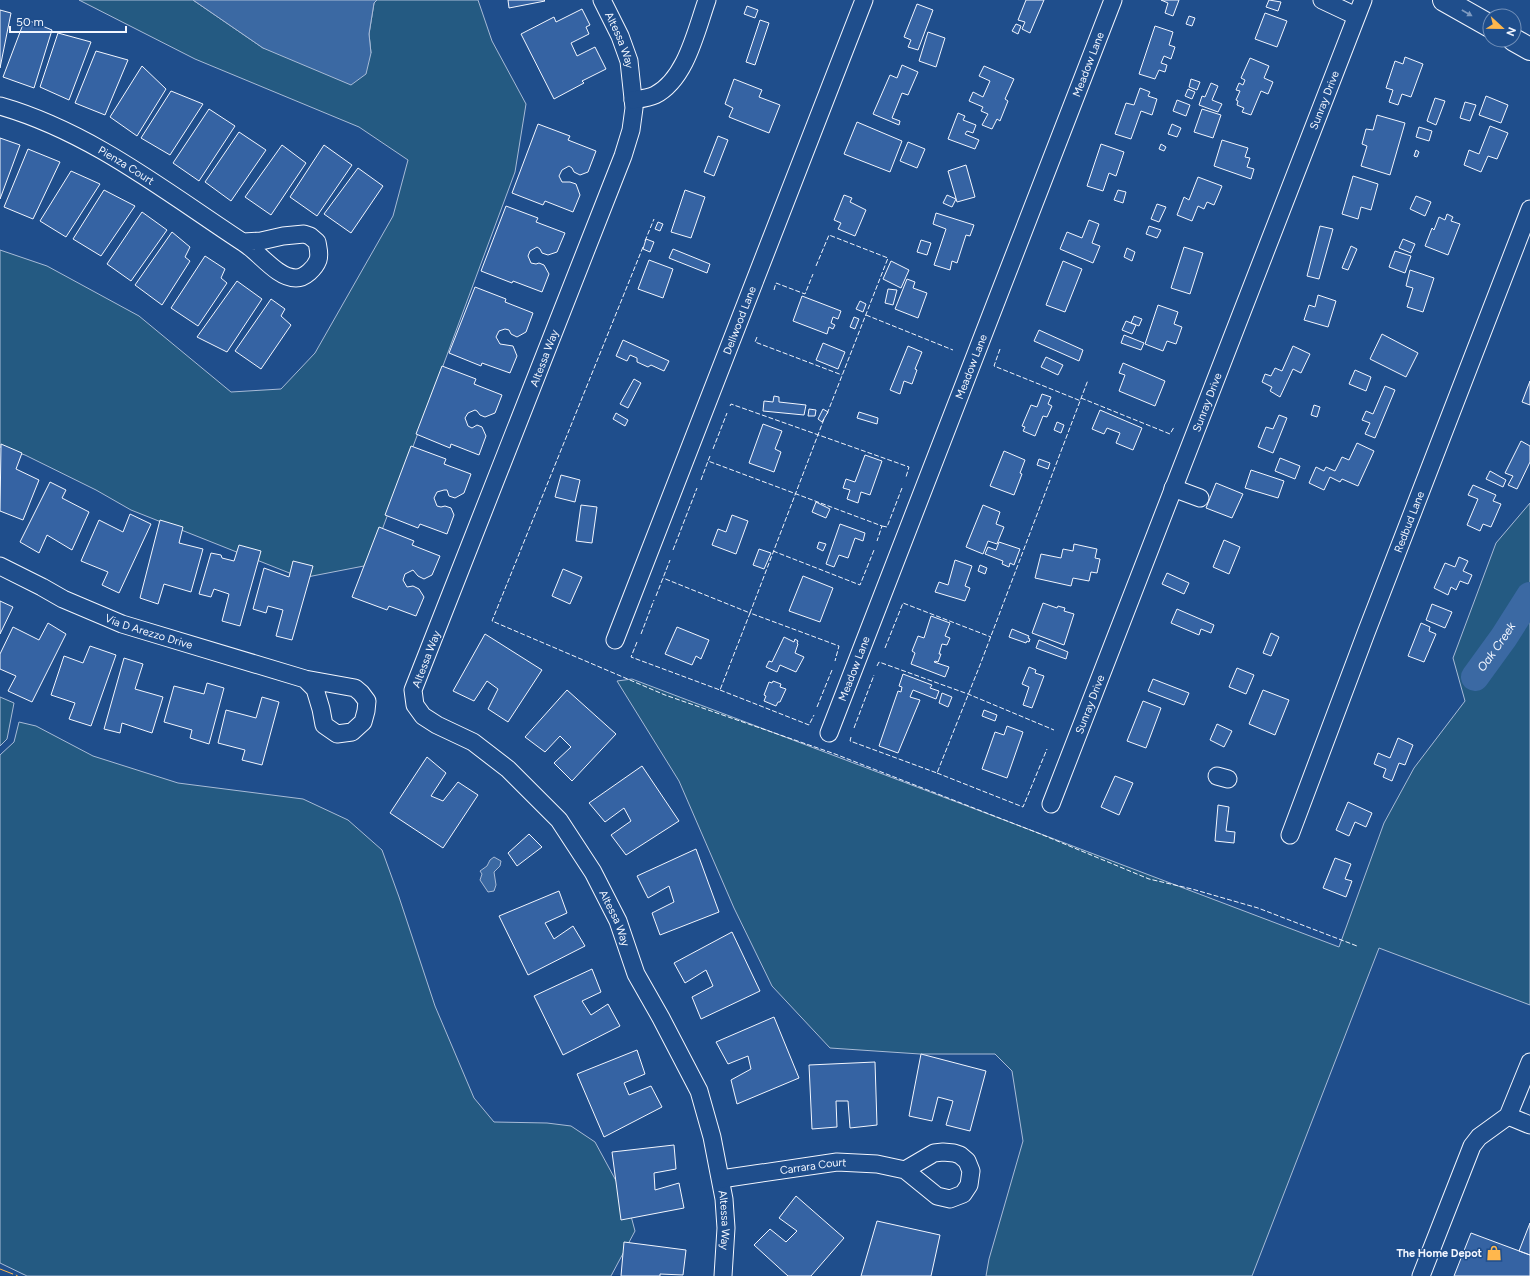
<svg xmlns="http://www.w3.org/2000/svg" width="1530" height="1276" font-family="Figtree,sans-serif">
<rect width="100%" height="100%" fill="#1f4e8c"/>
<path fill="#245a82" stroke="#a8bbd7" d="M79,0H193L263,48L371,53L369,34L374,3L377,0H478L492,41L526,104L515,172L369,565L302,578L131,510L96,490L25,455L0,447V250L47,266L139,316L231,392L281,389L315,353L393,216L408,160L359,127L195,59Z
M1530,503V1005L1379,948L1252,1276H986L989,1259L1023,1141L1012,1071L995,1054H920L830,1048L772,986L734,908L679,781L617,681L632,679L1339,947L1384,823L1414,768L1465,701L1453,658L1496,543Z
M0,697L14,703L7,739L0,746Z
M19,722L36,726L93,756L178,783L303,799L348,820L382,850L399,897L435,1006L474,1098L494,1122L547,1123L571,1126L595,1142L627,1201L635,1231L611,1276H27L0,1263V755L14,742Z"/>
<path fill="#3b69a3" stroke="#a8bbd7" d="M193,0H377L374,3L369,34L371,53L366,74L351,85L263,48Z
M494,857L501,861L500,866L494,872L496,885L494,891L488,892L480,880L482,874L480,871L487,866L490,860Z"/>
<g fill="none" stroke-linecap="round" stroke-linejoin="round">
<path stroke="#3b69a3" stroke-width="28" id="s1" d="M1475,677L1504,637L1530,596"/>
</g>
<path fill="#3563a3" stroke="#f2f6ff" d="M508,0H544L545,1L509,8Z
M1026,0H1044L1030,33L1022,29L1025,22L1018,20Z
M1161,0H1179L1173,16L1165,13L1168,3Z
M1269,0L1281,2L1278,11L1266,7Z
M917,4L933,10L918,50L908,47L911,40L904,37Z
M747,6L758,10L755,18L744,14Z
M582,9L590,25L586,27L589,34L571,43L577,56L595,47L606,69L582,81L584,83L554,99L521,34L554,17L556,22Z
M0,10L11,13L0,68Z
M1265,13L1287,21L1277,47L1255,39Z
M1189,16L1195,18L1192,26L1186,24Z
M25,19L52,30L34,88L3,77Z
M760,20L769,23L755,65L746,62Z
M1016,24L1021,26L1018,34L1012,31Z
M1155,26L1173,32L1169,45L1175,47L1171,59L1164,56L1161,63L1167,65L1165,72L1159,70L1155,79L1139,74Z
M928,32L945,38L936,67L919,61Z
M58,33L91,42L69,100L40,87Z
M96,51L128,60L105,115L75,103Z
M1405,57L1423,64L1411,97L1402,94L1398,105L1389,102L1393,90L1386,88L1395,61L1403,64Z
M1250,58L1269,66L1264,78L1273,82L1268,94L1261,91L1251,115L1242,112L1244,108L1237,105L1238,101L1236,100L1240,91L1236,90L1239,83L1243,85L1245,80L1241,78Z
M902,65L918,72L908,95L902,93L892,118L900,121L899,125L873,114L890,75L897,78Z
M142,66L166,89L137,136L110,117Z
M984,66L1014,79L1005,99L1008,101L1000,121L997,119L992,129L982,125L988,114L981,111L983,107L969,101L973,92L983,97L990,81L979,76Z
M734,79L762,90L759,97L780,105L769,133L729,117L733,108L725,104Z
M1191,79L1200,82L1197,90L1189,87Z
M1211,83L1218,86L1212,100L1222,104L1218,112L1199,105L1202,96L1205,97Z
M1140,88L1150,92L1148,96L1157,99L1152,115L1141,111L1131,139L1115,134L1126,103L1134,105Z
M1188,89L1195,92L1192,99L1185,96Z
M171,91L203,104L170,155L141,138Z
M1486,96L1508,105L1501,123L1479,115Z
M1435,98L1445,101L1436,125L1427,121Z
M1177,100L1190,105L1186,116L1173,111Z
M1465,102L1476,105L1470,121L1460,118Z
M209,109L235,126L199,181L173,163Z
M1202,109L1221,115L1213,138L1194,132Z
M958,113L965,116L963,120L976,125L973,133L967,131L965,134L979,140L975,149L948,139Z
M1377,115L1405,123L1390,175L1361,166L1367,146L1362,144L1366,129L1373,130Z
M857,122L902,141L890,172L844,154Z
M538,124L570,136L568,140L596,151L588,172L580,175L574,172L572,168L569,166L562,170L559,176L562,182H570L576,184L580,195L573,212L545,201L543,205L512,193Z
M1172,124L1181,128L1177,137L1168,134Z
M1490,126L1508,133L1497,159L1488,156L1481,172L1464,165L1469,150L1479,154Z
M1419,127L1432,131L1429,141L1416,137Z
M239,132L266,150L231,201L205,182Z
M718,136L728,140L714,176L704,172Z
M0,138L20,145L0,199Z
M1222,140L1248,148L1245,157L1250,158L1247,167L1254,169L1251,179L1214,166Z
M908,142L925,149L917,168L900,161Z
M1101,144L1124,152L1116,176L1109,173L1103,191L1087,186Z
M1161,144L1166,147L1164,151L1159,149Z
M282,145L306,163L271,215L245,197Z
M324,145L352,165L317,216L290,197Z
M28,149L60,162L33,219L4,207Z
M1416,150L1419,152L1417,157L1414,156Z
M966,165L975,197L957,202L948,171Z
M358,168L383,186L351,233L324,214Z
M71,171L100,184L66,237L40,221Z
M1353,176L1378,184L1371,210L1361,207L1358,219L1342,214Z
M1198,177L1222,186L1214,205L1207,202L1204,209L1198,206L1192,221L1177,215L1184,197L1189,200Z
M104,190L135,206L101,256L73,239Z
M685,190L705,197L691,238L671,232Z
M1118,190L1126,192L1123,203L1114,200Z
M844,195L852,198L850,202L866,210L855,236L838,229L841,223L834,220Z
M947,195L956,199L952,207L943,203Z
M1416,196L1431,202L1425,216L1410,209Z
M1157,204L1166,207L1159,222L1151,219Z
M506,206L538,218L536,222L565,233L557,252L548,255L542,253L540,249L537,247L530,251L528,256L531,263L536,264L539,263L544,265L549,274L542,292L513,281L512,283L481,271Z
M142,212L167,230L131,281L107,264Z
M936,213L974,225L970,236L966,235L957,263L952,261L950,270L934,265L946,229L933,224Z
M1447,214L1453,217L1451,221L1460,224L1448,255L1425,246L1432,228L1434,230L1439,217L1445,220Z
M1089,220L1099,224L1092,243L1100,246L1093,263L1060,249L1067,232L1082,238Z
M658,222L663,224L660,231L655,229Z
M1149,226L1161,230L1157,238L1146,234Z
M1320,226L1333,229L1319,279L1307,276Z
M172,232L190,247L185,257L190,261L162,305L135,285Z
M646,239L654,242L650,252L643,249Z
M1403,239L1415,244L1411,253L1399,248Z
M921,240L931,243L927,255L917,252Z
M1351,246L1357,249L1348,270L1342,268Z
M1184,247L1203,253L1190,294L1171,288Z
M1127,248L1135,252L1132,261L1124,257Z
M673,249L710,264L707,273L669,258Z
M1395,251L1411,256L1405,273L1389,267Z
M205,256L225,269L221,278L227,283L198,326L171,308Z
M649,260L673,269L663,298L638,289Z
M891,261L909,270L901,288L883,279Z
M1063,261L1082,269L1065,312L1046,305Z
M1410,270L1434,278L1423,312L1407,307L1413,288L1406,286Z
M907,279L915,282L913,288L927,293L918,318L895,309Z
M237,281L262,299L227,352L197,337Z
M475,287L506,299L505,302L533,313L526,332L517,337L511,334L509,330L505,329L499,331L496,337L500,344L513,346L517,356L510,373L482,363L481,366L449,353Z
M888,289L897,290L893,305L885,303Z
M1318,295L1336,301L1328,327L1304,320L1309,305L1315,307Z
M802,296L841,311L838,319L833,317L831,323L835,325L833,329L829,327L827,334L793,321Z
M271,299L285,309L281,316L291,325L261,369L235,351Z
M860,301L866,304L863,312L856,309Z
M1158,305L1178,312L1174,324L1182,327L1176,344L1167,341L1163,351L1145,344Z
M1134,316L1142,319L1139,326L1131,323Z
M854,317L859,319L855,329L850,327Z
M1126,321L1136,325L1132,334L1122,330Z
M1039,330L1083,350L1079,361L1034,341Z
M1382,334L1418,353L1406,377L1370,359Z
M1124,335L1144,343L1141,350L1121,343Z
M623,340L669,361L664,371L651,365L648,367L637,362V358L630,355L627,361L616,356Z
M823,343L845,352L838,369L816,360Z
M908,346L922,352L915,369L917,370L912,384L904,381L900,394L890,390Z
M1293,346L1310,354L1301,373L1293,369L1280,397L1270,391L1272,387L1262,382L1265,374L1271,376L1275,368L1282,371Z
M1046,357L1063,365L1058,375L1041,367Z
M1123,363L1165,381L1155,406L1119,391L1125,375L1119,373Z
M442,366L476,379L474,384L502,395L495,413L485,417L480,415L477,411L475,410L468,413L465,418L468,426L472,428L477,425L482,427L486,436L479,455L451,444L450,448L416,434Z
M1355,370L1371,377L1366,391L1349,384Z
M634,379L641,383L628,408L620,404Z
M1530,381V405L1522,402Z
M1385,386L1395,390L1375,438L1365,434L1370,423L1362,420L1366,411L1373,414Z
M1042,394L1051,397L1048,404L1052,406L1047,417L1043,416L1035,436L1023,431L1025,427L1022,426L1031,405L1037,407Z
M774,396L779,397V402L806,405L804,415L763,411L764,401L773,402Z
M1314,405L1320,407L1317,417L1311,415Z
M809,409L816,410L815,416H808Z
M823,409L828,412L822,422L818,419Z
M1100,410L1142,428L1133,450L1116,443L1120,433L1107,428L1104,434L1092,429Z
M859,412L878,418L877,424L857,418Z
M616,413L628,420L625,426L613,419Z
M1279,415L1287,418L1273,453L1258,447L1266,427L1273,429Z
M1057,422L1064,425L1061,433L1054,430Z
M763,424L782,431L775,449L781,452L774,472L749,463Z
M1521,441L1530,446V462L1517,489L1508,485L1513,476L1505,473Z
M1357,443L1374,451L1358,486L1342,479L1340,482L1330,477L1324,490L1309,483L1316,467L1324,471L1326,467L1335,471L1342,457L1349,460Z
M1,444L22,453L16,469L39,480L23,520L0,511Z
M411,446L446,459L444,464L471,474L464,493L455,498L449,496L447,490H444L437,492L434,498L437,506L441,507L445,506L451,508L454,515L447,534L420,524L418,528L385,515Z
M1004,451L1025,460L1020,473L1022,474L1014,495L990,486Z
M865,455L882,461L870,495L861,492L858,503L847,499L850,490L843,488L846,479L855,482Z
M1280,458L1300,466L1295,479L1275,471Z
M1039,459L1050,463L1048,469L1037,465Z
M1251,470L1284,481L1278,498L1245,488Z
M1490,471L1506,480L1503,487L1486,479Z
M561,475L580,480L575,502L555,497Z
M50,482L66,490L62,498L89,512L72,550L47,535L39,553L20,542Z
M1216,483L1243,494L1232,518L1206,508Z
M1473,485L1496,495L1493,501L1501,504L1491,527L1483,524L1480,531L1467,525L1478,499L1468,495Z
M816,502L830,509L826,518L812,512Z
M581,505L597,507L592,543L576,541Z
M983,505L1000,512L996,524L1004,527L997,544L988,541L983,554L966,547Z
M130,514L151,524L119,593L102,585L108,572L81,561L99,520L123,532Z
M732,515L748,521L736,554L712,545L718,529L726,532Z
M160,520L183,527L179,543L203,549L191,592L164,584L158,604L140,598Z
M840,524L865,533L863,541L855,538L848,558L839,555L834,567L826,564Z
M379,527L414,541L412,545L440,556L432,575L424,579L418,576L413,570L405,574L403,580L407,587L413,586L419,589L424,597L416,616L389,606L387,610L352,597Z
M1224,540L1240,547L1229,574L1213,567Z
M819,542L826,544L823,551L817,548Z
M999,542L1020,549L1014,565L1010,563L1009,567L1002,564L1003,561L985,554L988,547L996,550Z
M1074,544L1097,549L1095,558L1100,559L1097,573L1091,572L1089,581L1073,578L1071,586L1035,578L1041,554L1061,558L1063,549L1073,551Z
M239,545L261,551L240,626L222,621L229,594L214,589L211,597L199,594L211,553L221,555L222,558L234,561Z
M759,549L771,553L764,569L753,565Z
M1459,557L1468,561L1463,571L1472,575L1468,584L1460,581L1456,590L1451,587L1448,595L1434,588L1445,563L1455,567Z
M955,560L972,566L965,586L970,588L965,601L935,592L939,582L948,585Z
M293,561L313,566L292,640L276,636L283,610L268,606L266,613L253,609L264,568L289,577Z
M980,565L987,568L985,574L978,571Z
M563,569L582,577L570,604L552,596Z
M1167,573L1189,583L1184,594L1162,584Z
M803,576L833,588L820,622L789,611Z
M0,601L13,607L0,634Z
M1043,603L1057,608L1058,606L1065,608L1064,611L1074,614L1064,645L1032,633Z
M1432,604L1452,612L1445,628L1426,620Z
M1177,609L1214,625L1211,633L1201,629L1199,635L1171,623Z
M931,616L950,623L945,636L950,638L947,645L942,644L939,654H941L938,662L935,661L934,662L949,667L945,677L911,664L915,653L912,651L918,636L924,638Z
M48,623L66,634L32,702L8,691L16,676L0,669V654L13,627L39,640Z
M1421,623L1430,627L1429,631L1436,634L1424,662L1408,656Z
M677,627L709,640L701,659L696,656L692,665L665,654Z
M1012,629L1029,636L1028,638L1030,639L1029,642L1027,641L1026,643L1009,637Z
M1271,633L1279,637L1271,656L1263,653Z
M485,634L542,670L508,722L488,709L498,689L487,681L474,701L453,691Z
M784,637L794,642L795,639L798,641L797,643L798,644L795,653L804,657L796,672L780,665L777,672L766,667L769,661L772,662Z
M1039,640L1068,652L1066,659L1036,648Z
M90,646L116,655L91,726L69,719L75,703L51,695L64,656L83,663Z
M124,658L143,664L135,689L163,697L152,733L122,723L120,733L104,729Z
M1029,667L1036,670L1035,673L1044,676L1032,708L1023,705L1029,687L1022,684Z
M1237,668L1254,675L1246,694L1229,687Z
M903,674L932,685L930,688L939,691L936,699L913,690L910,697L920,700L898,753L879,746L898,691L901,692L902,687L899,686Z
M1153,679L1189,693L1184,705L1148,691Z
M773,681L781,684L780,687L786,689L780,702H778L776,706L764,701L766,696L764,695L769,682L772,683Z
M207,683L224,688L209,744L190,738L192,730L164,722L174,686L204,694Z
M567,690L616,734L572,781L554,763L571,747L560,736L545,752L525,737Z
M1263,690L1289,700L1275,735L1249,724Z
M942,693L952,697L948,707L939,703Z
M262,697L279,702L262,765L242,760L245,750L218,743L226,710L256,718Z
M1143,701L1161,708L1146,748L1127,741Z
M984,710L997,715L995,721L982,716Z
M1217,724L1232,731L1224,747L1210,740Z
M1007,726L1023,732L1007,778L982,769L995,732L1004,735Z
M1398,738L1413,745L1405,765L1399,763L1392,781L1383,777L1386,769L1374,764L1378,753L1390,758Z
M427,757L446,773L431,796L443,801L458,782L478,795L443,848L390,813Z
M642,766L679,821L626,855L611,835L631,821L624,808L605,822L589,803Z
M1115,776L1133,783L1119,815L1101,807Z
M1348,802L1372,813L1366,827L1355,822L1349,836L1336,830Z
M1218,805L1229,807L1226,831L1235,832L1234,843L1215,841Z
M529,834L542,847L517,866L508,853Z
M696,849L719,912L660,935L652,913L674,902L669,886L648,898L637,876Z
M1335,858L1351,864L1345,879L1352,881L1346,897L1323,888Z
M559,891L567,913L545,923L554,939L573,926L585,946L528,975L499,916Z
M732,932L760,991L701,1019L692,997L713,986L706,970L685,983L674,963Z
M592,969L601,992L582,1001L591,1015L608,1004L620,1026L563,1055L534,996Z
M774,1017L799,1078L737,1104L731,1080L751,1069L748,1056L728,1064L716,1042Z
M637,1050L645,1074L624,1083L629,1095L651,1086L662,1107L604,1137L577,1074Z
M921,1054L986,1071L970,1131L946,1125L953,1101L938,1097L932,1121L909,1116Z
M875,1062L877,1125L850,1128L848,1101H836L837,1127L812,1129L809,1065Z
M674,1145L676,1169L654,1173L655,1190L679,1183L684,1208L621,1220L612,1152Z
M796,1196L844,1238L811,1276H788L754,1245L770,1229L786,1242L797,1231L779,1218Z
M877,1221L940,1235L931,1276H861Z
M1530,1223V1255L1519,1251Z
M1471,1233L1530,1255V1276H1454Z
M624,1242L686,1250L683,1275L660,1274V1276H621Z"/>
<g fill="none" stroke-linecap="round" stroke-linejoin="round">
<defs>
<g id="minor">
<path id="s2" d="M602,0L620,36L629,61L634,108L631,130L623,156L413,690L415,705L423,716L437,725L473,742L508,769L559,820L593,872L618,921L636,974L661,1018L699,1091L712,1137L724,1199L726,1228L723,1276"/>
<path d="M1322,0L1356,16"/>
<path d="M633,100C640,99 649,98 655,95C686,79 696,31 707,0"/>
<path id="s3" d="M0,106C91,132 166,192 244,243C259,252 277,278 296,278C305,278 315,268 318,260C320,254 318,248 317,242L310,236L304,234L283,236L261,241L243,242"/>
<path d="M1173,488L1200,498"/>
<path id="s4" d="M0,566L42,587L63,599L122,624L305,679L355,688L361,693L367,701L366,711L363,722L352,732L337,734L324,725L321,709L315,689L305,679"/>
<path id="s5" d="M615,640L864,0"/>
<path id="s6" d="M829,733L1113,0"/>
<path d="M1217,776L1228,779"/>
<path id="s7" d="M1051,804L1363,0"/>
<path id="s8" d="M1290,835L1366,633L1530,209"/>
<path d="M1508,1116L1530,1125"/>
<path id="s9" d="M721,1179L837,1162L877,1164L905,1170L937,1196L950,1199L963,1194L969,1185L971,1171L967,1161L960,1155L954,1153L943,1152L934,1153L905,1170"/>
<path d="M1421,1276L1472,1146L1479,1137L1508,1116L1530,1062"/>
</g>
<path id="major" d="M1444,0L1490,26
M1514,40L1530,49"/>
</defs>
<use href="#minor" stroke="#f2f6ff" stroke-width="19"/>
<use href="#major" stroke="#f2f6ff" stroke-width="24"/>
<use href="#minor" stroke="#1f4e8c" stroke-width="17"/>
<use href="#major" stroke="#1f4e8c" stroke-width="22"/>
<path stroke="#f2f6ff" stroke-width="1" stroke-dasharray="5 2" stroke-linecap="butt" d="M645,241L654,219
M643,247L492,621L665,695L835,754L1038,833L1149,879L1192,889L1258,908L1357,946
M816,266L829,235L888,258L827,414
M774,290L776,283L805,294L813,274
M866,315L953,350
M757,337L755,342L842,375
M1000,349L994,366L1081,401
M1081,398L1170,434L1174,427
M730,406L731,404L909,467L906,477
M824,419L750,613L839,646L835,661
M713,449L727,413
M710,456L708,461L882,526L877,541
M701,480L708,461
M882,526L887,527L902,488
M673,550L697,488
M773,551L860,585L874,550
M656,596L670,560
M641,634L654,600
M637,642L631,657L720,690L750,613L663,578
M885,648L903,603L991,637
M877,666L879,662L968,694L1054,730
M720,690L809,725L814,715
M817,707L832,670
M854,728L874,675
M851,737L850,741L937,773L980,665L1088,380
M937,773L1023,807L1047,749"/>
<path stroke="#ffb74d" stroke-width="1" stroke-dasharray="14 3 2 3" stroke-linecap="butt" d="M0,1269L18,1276"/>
</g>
<defs><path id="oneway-solid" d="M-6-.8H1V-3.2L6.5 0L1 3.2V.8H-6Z"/></defs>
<use fill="#7e9ac0" href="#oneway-solid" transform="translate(1467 13) rotate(30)"/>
<defs>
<symbol id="shop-bare" viewBox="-9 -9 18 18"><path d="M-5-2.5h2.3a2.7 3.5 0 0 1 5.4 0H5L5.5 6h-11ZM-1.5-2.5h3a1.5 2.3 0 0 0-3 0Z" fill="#ffb74d" stroke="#1f4e8c" stroke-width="2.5" paint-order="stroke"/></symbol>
</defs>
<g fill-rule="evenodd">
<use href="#shop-bare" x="1483" y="1242" width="22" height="22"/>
</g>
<g text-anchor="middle" stroke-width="3" stroke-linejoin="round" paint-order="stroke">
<g font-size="11" fill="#f2f6ff" stroke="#1f4e8c">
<text dy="4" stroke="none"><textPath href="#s2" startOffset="44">Altessa Way</textPath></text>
<text dy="4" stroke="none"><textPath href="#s6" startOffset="717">Meadow Lane</textPath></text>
<text dy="4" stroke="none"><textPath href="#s7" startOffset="755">Sunray Drive</textPath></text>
<text dy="4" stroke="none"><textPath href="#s3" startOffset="140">Pienza Court</textPath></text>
<text dy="4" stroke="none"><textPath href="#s5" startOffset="343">Dellwood Lane</textPath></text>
<text transform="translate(544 358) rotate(-69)" y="4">Altessa Way</text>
<text dy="4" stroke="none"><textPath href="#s6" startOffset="393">Meadow Lane</textPath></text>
<text dy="4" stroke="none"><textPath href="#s7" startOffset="431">Sunray Drive</textPath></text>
<text dy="4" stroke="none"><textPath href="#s8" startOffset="335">Redbud Lane</textPath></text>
<text dy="4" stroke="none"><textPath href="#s4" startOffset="163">Via D Arezzo Drive</textPath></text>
<text transform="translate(426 659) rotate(-69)" y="4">Altessa Way</text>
<text dy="4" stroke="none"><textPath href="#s6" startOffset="69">Meadow Lane</textPath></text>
<text dy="4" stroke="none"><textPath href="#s7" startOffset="107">Sunray Drive</textPath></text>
<text dy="4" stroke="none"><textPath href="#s2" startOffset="1052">Altessa Way</textPath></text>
<text dy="4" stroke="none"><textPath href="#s9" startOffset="93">Carrara Court</textPath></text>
<text dy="4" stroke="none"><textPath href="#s2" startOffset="1377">Altessa Way</textPath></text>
</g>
<g font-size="11" font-weight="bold" fill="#f2f6ff" stroke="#1f4e8c" text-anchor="end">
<text x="1482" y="1257">The Home Depot</text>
</g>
<g font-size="12" font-style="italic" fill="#f2f6ff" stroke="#1f4e8c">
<text dy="4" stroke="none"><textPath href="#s1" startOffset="37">Oak Creek</textPath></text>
</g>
</g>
<g transform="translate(1502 28) rotate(112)"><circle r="19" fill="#1f4e8c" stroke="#7391ba"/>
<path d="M0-3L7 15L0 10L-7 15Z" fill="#ffb74d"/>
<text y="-6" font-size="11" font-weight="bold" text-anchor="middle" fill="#f2f6ff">N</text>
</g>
<path d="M10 26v6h116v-6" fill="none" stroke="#f2f6ff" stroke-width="2"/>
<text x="16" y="26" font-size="12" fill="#f2f6ff" stroke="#1f4e8c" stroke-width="3" paint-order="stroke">50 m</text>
</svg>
